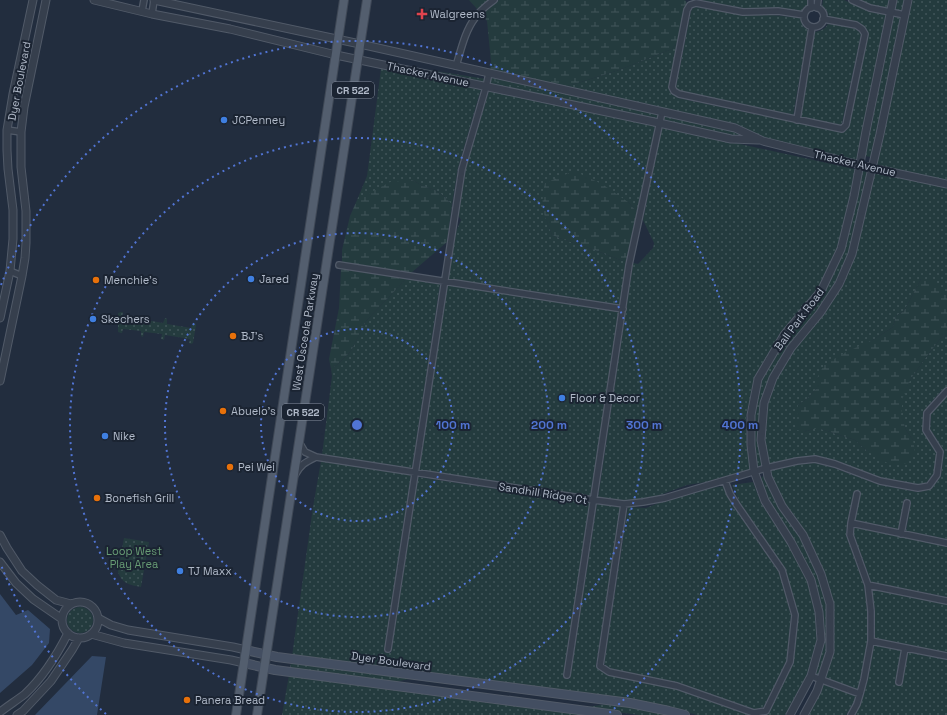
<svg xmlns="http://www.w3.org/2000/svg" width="947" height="715" font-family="'Space Grotesk',sans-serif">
<defs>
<pattern id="grass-dots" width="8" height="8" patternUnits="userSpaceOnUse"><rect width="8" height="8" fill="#243b3e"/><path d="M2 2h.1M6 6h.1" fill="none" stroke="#415559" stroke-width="1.8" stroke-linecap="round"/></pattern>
<pattern id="wetland-marsh" width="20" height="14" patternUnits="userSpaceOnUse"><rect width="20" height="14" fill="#243b3e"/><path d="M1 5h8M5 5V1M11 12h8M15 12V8" fill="none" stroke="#415559"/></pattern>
</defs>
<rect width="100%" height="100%" fill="#222d3e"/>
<path fill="url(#grass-dots)" d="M697,0H809V6L806,8L803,12L772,8H743Z
M823,0H844L869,11L887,14L863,127L856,162L656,119L398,65L505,82L558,94L565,87L619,70L672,49L678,41L669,86C669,93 673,94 678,98L841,132L845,131L849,126L868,34C864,18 843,20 829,17L827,11L822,7Z
M860,0H890L888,8L871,5Z
M897,0H904L902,11L895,9Z
M912,0H947V181L876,167Z
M696,7L742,15H772L801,18L803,26L808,30L793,116L680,91L677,89L676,87L691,11L693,8Z
M894,16L901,17L871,157L865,156Z
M828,24C837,25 856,25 861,34L842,123L840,125L801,117L815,32C821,31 825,29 828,24Z
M381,69L481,89L458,168L452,205L445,197L435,190L423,186L412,180L357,200L367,176Z
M489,91L655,126L637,212L628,202L543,208L546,219L552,235L565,240L592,249L626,262L620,305L448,279L455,234L461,220L458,215L465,170Z
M662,127L855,169L850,195L838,247L818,289L781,333L754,379L746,417L747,445L751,475L687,485L644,501L609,500L598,498L633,263L638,264L653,248L654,243L643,220Z
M862,171L868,172L849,252L836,282L817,311L788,346L770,376L761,403L757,439L762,467L758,470L754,445V415L761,380L787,337L825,292L845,249L858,197Z
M875,173L947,188V296L940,289L921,279L904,311L896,316L893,327L873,340L817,378V388L808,398L798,405L804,432L813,429H821L855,440L867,451L913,440L906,430L900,414L902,397L910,380L924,360L940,339L947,335V387L941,391L923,412V431L937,453L934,474L926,483L918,485L881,478L836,461L816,456L796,458L769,464L764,440L768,404L776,379L794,349L823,315L843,285L856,254Z
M406,279L440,284L412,469L322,455L332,376L331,369L338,364L351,351L366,321Z
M447,285L619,311L591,497L419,470Z
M121,312H123L122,318L143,321L144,316H147L146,320L163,323L165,318L167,319V324L191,328L192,324L195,323L196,325L193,343L191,344L189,343L190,339L165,335L164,340L161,339L162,334L144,332L143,337L141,336V331L123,329L122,333H121L118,332V313Z
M947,396V539L906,531L911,501L904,499L898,530L855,521L861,492L854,491L847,525L846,535L864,585L867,611L868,641L858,690L825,678L833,652V604L806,534L785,504L771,476L770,470L797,464L815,463L834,468L880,485L918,492L930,489L932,488L941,476L944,453V451L930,429L931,414Z
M321,461L411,475L384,652L391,653L418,477L590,503L563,678L570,679L597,504L621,507L596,665L598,668L608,675L676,689L749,715H697L669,707L481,680L478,679V680L292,656L313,507Z
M764,475L779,507L800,536L818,575L826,605V652L818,675L815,674L824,644L825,643V638H824L823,612L815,580L794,540L768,500L760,479Z
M753,482L761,503L787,543L808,581L815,613L817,640L807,675L785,715H762L767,714L769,712L793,664L798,614L785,569L740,503L732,485Z
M725,486L734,506L779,572L791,615L787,661L763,708L754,710L678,683L611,669L604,664L628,507L646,508L689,491Z
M854,527L947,546V597L871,582L854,535Z
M124,538L149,542L141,587C130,585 122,584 118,572Z
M872,589L947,604V653L875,638V611Z
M67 620a13 13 0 1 1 26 0a13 13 0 1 1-26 0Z
M874,645L901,650L895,684L902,685L908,652L947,660V715H855C867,693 870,669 874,645Z
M291,662L474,686L472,687L409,679L395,682L290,668Z
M289,675L593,715H282Z
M823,684L856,696L854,702L846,715H809L820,692Z
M508,696L588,707L606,704L630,707L672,715H639L506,697Z"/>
<path fill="url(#wetland-marsh)" d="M469,0H488L477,9Z
M499,0H685L687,3L684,9L678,41L672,49L619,70L565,87L558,94L488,80L491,62L487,21L482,15Z
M574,171L602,184L628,202L637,212L626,262L592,249L565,240L552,235C549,226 544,217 543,208C542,200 543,191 545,183Z
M412,180L423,186L435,190L445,197L452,205L447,242L411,273L342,262V250L350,216L357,200L390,182Z
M341,269L406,279L366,321L351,351L338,364L331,369L329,359L339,308Z
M921,279L933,280L947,296V335L940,339L924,360L910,380L903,397L901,415L906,430L913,440L915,452L907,463L900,464H889L867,451L855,440L821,429H813L804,432L797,430V415L798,405L808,398L817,388V378L824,365L844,353L873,340L893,327L896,316L904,311Z"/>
<path fill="#344866" d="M0,594L16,615L28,610L50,629L49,643L32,665L0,693Z
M92,656L106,657L97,715H35Z"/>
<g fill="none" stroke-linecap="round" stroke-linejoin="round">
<defs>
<path id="minor" d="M852,0L870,8L905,15
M804 17a10 10 0 1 1 20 0a10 10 0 1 1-20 0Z
M811,8V0
M817,8L818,0
M142,11L144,0
M152,14L154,0
M804,15L778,11L743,12L696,3L690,5L687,10L672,87L674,91L679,94L842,129L846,125L865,34L862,29L856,25L823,19
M456,66C461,50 465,31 475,18C480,10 487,5 494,0
M797,120L812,27
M7,130L21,132
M339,265L623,309
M10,271L22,276
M316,457L594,500L624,504L643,502L665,498L766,468L797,461L815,459L835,464L880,481L918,488L929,486L937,475L940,452L926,430L927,413L947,391
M295,475C301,464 306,462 316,457L305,452L299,442
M624,504L600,666L609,672L677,686L754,713L766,711L790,662L795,615L782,570L737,505L730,494L725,481
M851,523L947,543
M901,534L907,503
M868,585L947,601
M871,641L947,656
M388,649L462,169L486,87L489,73
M567,675L629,265L662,112
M811,676L860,694
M899,682L905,648
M851,715L857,704L860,694L864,679L871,641V611L868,585L850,535L851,523L857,494"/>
<path id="tertiary" d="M94,0L152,14L230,29L336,55L659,123L731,139L758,140
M154,0L360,44L735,128L763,141L872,168L947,184
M0,318L10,271L13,239V210L8,169L7,150V130L13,94L33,0
M0,381L22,276L25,258L26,243V211L21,167V132L24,107L46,0
M0,535L7,548L22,571L37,585L56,600L71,604
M0,562L16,583L33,599L62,619
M62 620a18 18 0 1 1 36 0a18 18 0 1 1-36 0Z
M98,618L111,625L128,630L233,647L246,650
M91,634L124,643L231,660L244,663
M0,712C8,706 17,700 25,694C43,677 57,655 68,633
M17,715L23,711L51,681L72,650L79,638
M790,715L811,676L821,640L819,612L811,580L791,542L765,501L754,471L751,445V415L758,379L784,335L821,291L841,249L854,196L866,131L893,0
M804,715L817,691L830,652V604L821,574L803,535L782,506L768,477L761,440L764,403L773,378L791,348L820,313L839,284L852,254L880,134L908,0"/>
<path id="secondary" d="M246,650L277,657L630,703L669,711L685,715
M244,663L275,670L617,715"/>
<path id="primary" d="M236,715L344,0
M257,715L367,0"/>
</defs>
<use href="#minor" stroke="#515a68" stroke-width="8"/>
<use href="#tertiary" stroke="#515a68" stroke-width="9"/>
<use href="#secondary" stroke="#515a68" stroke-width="10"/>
<use href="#primary" stroke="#3f4856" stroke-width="10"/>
<use href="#minor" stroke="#363f4d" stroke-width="5.5"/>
<use href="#tertiary" stroke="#363f4d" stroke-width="7"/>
<use href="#secondary" stroke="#434e61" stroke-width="8"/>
<use href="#primary" stroke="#535e6e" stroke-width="8"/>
</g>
<g fill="none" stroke="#5174d3" stroke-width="2" stroke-dasharray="2 4">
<circle cx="357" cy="425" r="96"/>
<circle cx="357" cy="425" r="192"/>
<circle cx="357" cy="425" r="287"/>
<path d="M106 714A383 383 0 0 1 1 565M1 285A383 383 0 1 1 608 714"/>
</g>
<path fill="#e0444e" stroke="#1b2432" stroke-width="1.5" d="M420 8h4v4h4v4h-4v4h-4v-4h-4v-4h4z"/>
<g fill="#3f7fe0" stroke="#1b2432" stroke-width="1.5">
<circle cx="224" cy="120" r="4"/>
<circle cx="251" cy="279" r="4"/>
<circle cx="93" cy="319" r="4"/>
<circle cx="562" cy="398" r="4"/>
<circle cx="105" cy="436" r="4"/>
<circle cx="180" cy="571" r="4"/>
</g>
<g fill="#e8710a" stroke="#1b2432" stroke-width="1.5">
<circle cx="96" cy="280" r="4"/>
<circle cx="233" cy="336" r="4"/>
<circle cx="223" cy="411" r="4"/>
<circle cx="230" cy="467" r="4"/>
<circle cx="97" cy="498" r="4"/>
<circle cx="187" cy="700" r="4"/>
</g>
<g text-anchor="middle" stroke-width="4" stroke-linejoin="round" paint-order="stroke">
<g fill="#1b2432" stroke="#848d9c" stroke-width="1">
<rect x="332" y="82" width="42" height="16" rx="3"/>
<rect x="282" y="404" width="42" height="16" rx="3"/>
</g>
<g font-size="10" font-weight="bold" fill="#b1bac9">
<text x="353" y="94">CR 522</text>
<text x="303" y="416">CR 522</text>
</g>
<g font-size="11" fill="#b1bac9" stroke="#1b2432" text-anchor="start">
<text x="430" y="18">Walgreens</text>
<text x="232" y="124">JCPenney</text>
<text x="259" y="283">Jared</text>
<text x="104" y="284">Menchie's</text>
<text x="101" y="323">Skechers</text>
<text x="241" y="340">BJ's</text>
<text x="570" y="402">Floor &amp; Decor</text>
<text x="231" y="415">Abuelo's</text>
<text x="113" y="440">Nike</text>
<text x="238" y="471">Pei Wei</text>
<text x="105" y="502">Bonefish Grill</text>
<text x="188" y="575">TJ Maxx</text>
<text x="195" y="704">Panera Bread</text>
</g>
<g font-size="11" fill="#b1bac9" stroke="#1b2432">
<text transform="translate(428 74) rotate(12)" y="4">Thacker Avenue</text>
<text transform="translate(19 81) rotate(-79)" y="4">Dyer Boulevard</text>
<text transform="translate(855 163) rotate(13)" y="4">Thacker Avenue</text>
<text transform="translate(799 319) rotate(-53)" y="4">Ball Park Road</text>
<text transform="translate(305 332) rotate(-81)" y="4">West Osceola Parkway</text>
<text transform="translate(543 493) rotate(9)" y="4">Sandhill Ridge Ct</text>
<text transform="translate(391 661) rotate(8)" y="4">Dyer Boulevard</text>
</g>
<g font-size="11" fill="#679b74" stroke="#1b2432">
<text x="134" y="555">Loop West<tspan x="134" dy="13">Play Area</tspan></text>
</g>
</g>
<circle cx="357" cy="425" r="6" fill="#5174d3" stroke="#1b2432" stroke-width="2"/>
<g font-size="12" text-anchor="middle" font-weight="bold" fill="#5174d3" stroke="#1b2432" stroke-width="4" stroke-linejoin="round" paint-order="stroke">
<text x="453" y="429">100 m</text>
<text x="549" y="429">200 m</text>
<text x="644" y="429">300 m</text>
<text x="740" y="429">400 m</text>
</g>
</svg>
